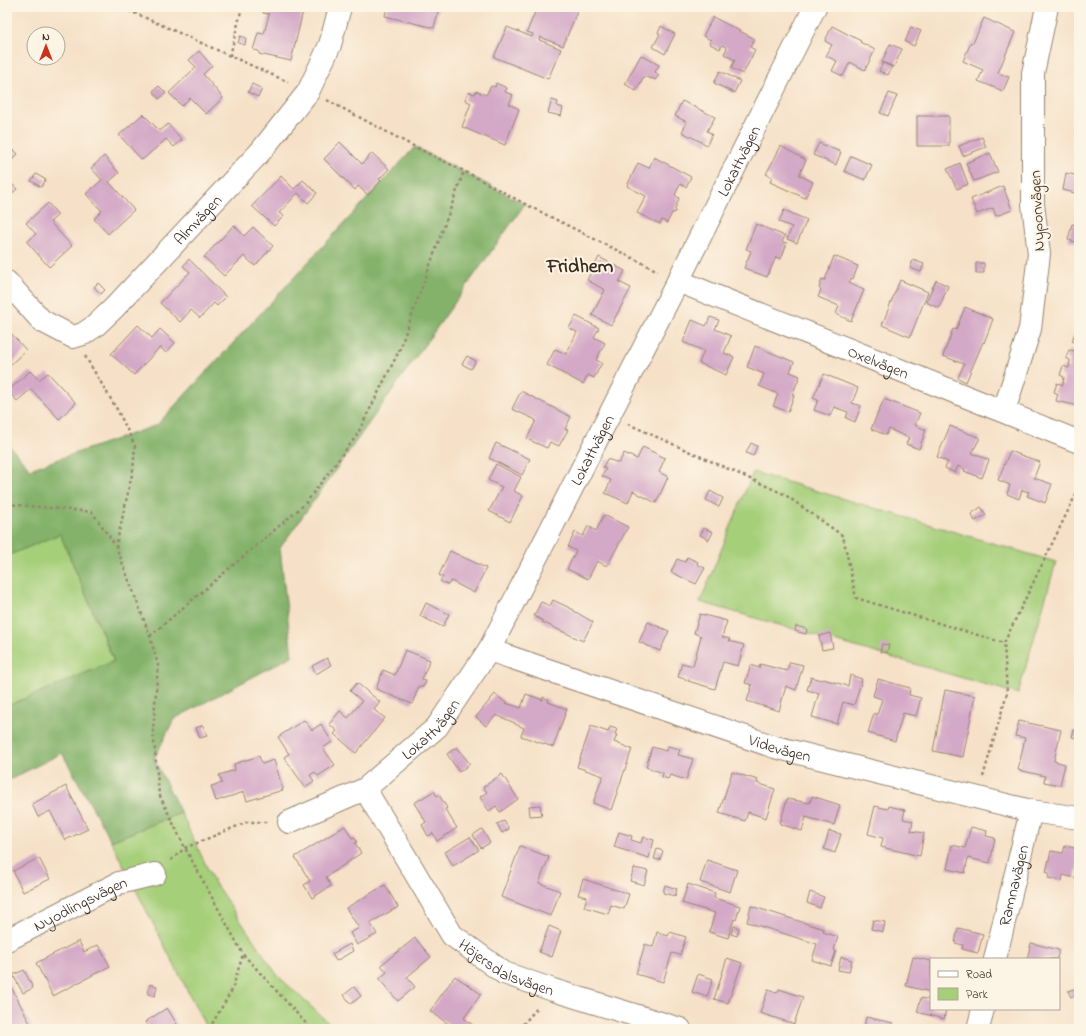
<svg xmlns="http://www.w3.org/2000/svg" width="1086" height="1036" font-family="'Indie Flower',sans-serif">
<rect width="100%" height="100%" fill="#fcf5e5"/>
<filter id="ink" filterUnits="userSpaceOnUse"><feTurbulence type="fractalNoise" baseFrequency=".025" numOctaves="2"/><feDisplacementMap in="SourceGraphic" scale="8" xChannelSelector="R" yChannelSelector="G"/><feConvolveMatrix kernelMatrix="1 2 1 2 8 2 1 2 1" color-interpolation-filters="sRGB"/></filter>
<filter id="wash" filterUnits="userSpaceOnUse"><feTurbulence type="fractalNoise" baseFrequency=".012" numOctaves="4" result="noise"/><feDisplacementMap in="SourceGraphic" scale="16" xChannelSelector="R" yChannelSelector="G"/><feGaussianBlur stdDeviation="0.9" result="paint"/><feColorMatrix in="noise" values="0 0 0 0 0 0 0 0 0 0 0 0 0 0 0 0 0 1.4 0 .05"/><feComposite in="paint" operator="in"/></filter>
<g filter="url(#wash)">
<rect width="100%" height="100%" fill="#f6e1c8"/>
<path fill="#a6cf7a" stroke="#707c4c" d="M753,472L1056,562L1018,694L700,602Z
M60,533L114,662L7,706V556Z
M181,813L214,882L278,976L335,1029H207L111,841Z"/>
<path fill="#84b26a" stroke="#606e44" d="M415,147L525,204L280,548L292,656L174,719L154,759L181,813L111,841L62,753L7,781V706L114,661L60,534L7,556V443L30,469L157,425Z"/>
<g id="blocks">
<path fill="#d4a9c7" d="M264,7H304L291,61L259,54V51L253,50L258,33L264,34L269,14L263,13Z
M387,7H439L434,28L385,16Z
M537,7H579L563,46L540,37L539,40L561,49L548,79L494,57L507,27L532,37L533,34L527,32Z
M713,17L755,39L750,47L755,50L743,74L731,68L735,60L724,54L727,48L722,45L720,49L710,44L711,40L703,36Z
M984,18L1015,32L998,73L1009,77L1003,91L978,81L983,70L963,61L971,42L973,43Z
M661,26L675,34L665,54L653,47L660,34L658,33Z
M832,26L861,41L860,42L875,50L865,70L850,62L843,76L832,71L837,61L826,56L832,45L825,41Z
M911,27L921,31L914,46L905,42Z
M240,36L246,38L245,45L238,43Z
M890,44L902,49L894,67L882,62Z
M199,51L212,66L203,74L223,98L206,114L190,98L182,106L169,93L196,67L189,60Z
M641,55L659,65L655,72L659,75L655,80L652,78L651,79L644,76L636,91L625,84Z
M883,63L892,67L888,75L879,71Z
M720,71L740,81L734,93L714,83Z
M496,83L507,88L505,92L513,95L509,104L519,109L505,145L462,127L471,103L465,100L468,92L475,94L476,91L486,95L491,86L495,87Z
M252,84L262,89L258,97L248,92Z
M159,86L166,93L159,99L153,91Z
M889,93L897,96L888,116L880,113Z
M552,100L558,102L557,106L563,108L561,116L548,113Z
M682,101L715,117L707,131L712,134L707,145L682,132L687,122L675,116Z
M143,114L160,131L168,124L182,140L174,147L166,139L142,160L119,135Z
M917,116H949V146H917Z
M982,137L986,147L963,156L959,146Z
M340,142L362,164L372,153L389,169L379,179L381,181L368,195L358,186L355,190L324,159Z
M819,143L841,152L836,165L813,155Z
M10,146L18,154L7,165V149Z
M781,146L806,160L799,175L813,182L805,198L770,182L772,177L766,174Z
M990,153L998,172L974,181L966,163Z
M104,156L119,173L109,182L134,210L108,234L94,219L102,211L86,194L102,180L91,168Z
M851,156L872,165L865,180L844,171Z
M654,157L691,177L686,187L680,184L675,195L679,198L675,209L676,212L672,213L667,223L662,220L660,224L637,213L646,196L627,186L638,163L649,168Z
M960,163L968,184L957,189L947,169Z
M1066,173L1079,176V194L1063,190Z
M36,174L46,180L41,187L31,181Z
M281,176L294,189L303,180L317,193L308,203L298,193L279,213L284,216L274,226L252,206Z
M7,179L17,189L7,198Z
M1003,186L1012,210L996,216L993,208L977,214L971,199Z
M48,203L58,215L50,222L72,246L49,267L27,242L36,234L26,223Z
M784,210L807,220L797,243L787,239L792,227L779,222Z
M756,224L785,236L782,242L787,243L781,259L776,257L767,277L744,268L751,251L746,249Z
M1072,224L1079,225V243L1068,240Z
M234,225L244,236L253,227L273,246L255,266L244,256L224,276L204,257Z
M834,256L858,266L853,279L851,278L849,283L864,290L851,321L836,314L839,306L818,297L821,290L819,288L822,279L825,280Z
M599,257L625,271L619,282L631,288L611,325L592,315L605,290L587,280Z
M189,259L226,297L217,306L214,303L200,318L191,310L180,322L160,303L190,272L183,266Z
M913,260L924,264L921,272L910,268Z
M976,263H984V273H976Z
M900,280L928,292L910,337L882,325Z
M936,280L948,286L939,308L926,302Z
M98,283L105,290L101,294L94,287Z
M965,307L993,319L984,343L983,342L966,382L958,378L964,364L943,356L953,329L956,330Z
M576,316L599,328L594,337L605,343L596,360L602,363L594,378L588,375L583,384L547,365L555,349L566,354L577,332L569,328Z
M710,317L719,320L715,329L731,336L724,353L734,357L726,375L699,363L704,351L683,342L692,320L706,326Z
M138,325L152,338L160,329L175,343L166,353L160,347L134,375L111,354Z
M7,329L26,350L7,368Z
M1075,333L1079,334V406L1056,401L1058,394L1054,392L1057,383L1063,385L1064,377L1060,375L1063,366L1069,368L1070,360L1066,358L1069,350L1075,351L1076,343L1072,341Z
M755,346L794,362L790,372L800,376L792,395H794L788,412L773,406L778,394L759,386L764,374L747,367Z
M467,356L476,361L471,369L462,364Z
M30,371L39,380L48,373L76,403L59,419L31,389L17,401L8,391Z
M824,374L858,388L852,403L861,406L855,422L846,418L848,412L834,407L830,416L814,410L818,400L813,398Z
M521,391L571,417L565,429L568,430L559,446L550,442L547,448L527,439L536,420L512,409Z
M884,399L920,413L915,425L926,430L919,449L906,444L909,438L889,429L886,435L871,429Z
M950,426L980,438L972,453L989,460L982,478L964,471L965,469L958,466L955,473L945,468L948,462L937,457Z
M496,443L530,459L522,475L489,458Z
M751,443L757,446L753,456L746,453Z
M643,447L665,458L659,472L668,477L656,503L633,491L628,503L605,493L611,480L602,476L606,469L603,467L607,459L619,463L624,453L637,459Z
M1010,451L1040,462L1034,478L1052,484L1045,503L1027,496L1029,492L1022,490L1019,499L1007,494L1010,485L998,480Z
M496,464L521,477L514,491L523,496L510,522L489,511L502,487L488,480Z
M710,491L723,498L719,507L706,500Z
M981,507L986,515L975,521L971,514Z
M604,515L628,527L607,566L597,561L588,579L567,569L576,551L568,547L575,532L583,536L588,526L596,531Z
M704,528L713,532L709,540L700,535Z
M450,551L486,568L474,593L451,581L448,585L440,581L443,577L439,575Z
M687,557L698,562L697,564L705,568L696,584L671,572L677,559L685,562Z
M553,600L574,610V611L593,622L583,641L542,622L543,621L534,616L541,602L550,606Z
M426,603L449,614L443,627L420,616Z
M700,614L727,621L722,637L730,639L729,641L744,645L738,666L723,662L715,689L688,681L689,680L678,677L682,663L693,666L701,636L694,633Z
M648,622L669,631L660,651L639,642Z
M796,626L807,629L806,634L795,631Z
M830,633L833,648L822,650L819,636Z
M882,644L889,645L887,653L880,652Z
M405,650L430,660L422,679L426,681L423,687L419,686L412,704L376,689L383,670L395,675Z
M327,658L331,665L316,674L312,666Z
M790,662L803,665L796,690L786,686L779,711L747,701L752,685L745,683L751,665L759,668L760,664L787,671Z
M850,675L862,679L854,705L843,702L837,724L812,717L819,693L807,690L811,677L822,680L823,679L848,686Z
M878,679L910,688L909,695L921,698L916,716L903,713L895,741L868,733L874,713L877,715L882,699L873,696Z
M357,683L380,702L374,710L385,718L356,753L334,734L337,731L329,724L340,711L348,718L362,701L350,691Z
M945,690L975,696L963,757L933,751Z
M495,694L506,703L521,708L526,694L543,700V697L549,700L548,702L567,709L553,747L521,736L524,728L515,724V723L496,715L486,726L476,717Z
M304,720L312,730L321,724L332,742L323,748L335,765L318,776L315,772L310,775L314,781L305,787L284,757L289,754L278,737Z
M1019,721L1061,730L1054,761L1065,764L1060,785L1044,782L1045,776L1018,770L1025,738L1015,736Z
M203,725L207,736L200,738L196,728Z
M591,726L608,732L610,727L617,729L615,734L617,735L614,742L632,749L611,810L593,803L603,776L577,767Z
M1074,730L1079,732V739L1072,737Z
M668,746L680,749L678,755L693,759L686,780L670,775L668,779L662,777L663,773L646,767L652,747L666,751Z
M457,747L470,764L459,772L447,754Z
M259,756L262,764L274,760L283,790L247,801L244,792L216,801L211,786L222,783L219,775L235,770L234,764Z
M732,772L758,780L757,783L775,789L766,818L748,812L745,821L719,813Z
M502,774L518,799L500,812L496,806L489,811L480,797L487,792L483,787Z
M66,786L88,829L65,840L50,811L38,817L32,804Z
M434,791L437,796L439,795L447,808L445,809L457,828L437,841L433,833L428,836L422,825L426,822L414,803Z
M812,796L840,805L834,825L806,817L802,831L780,824L787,799L810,803Z
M540,805L542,815L530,816L529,806Z
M875,806L888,809L889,806L905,810L903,819L913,821L911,831L924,833L920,856L881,847L883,838L868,834Z
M504,821L509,829L502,833L497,824Z
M345,826L352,838L354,837L357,842L355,843L361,853L326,877L331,886L312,898L304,885L310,881L295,857Z
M971,827L987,831L986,836L995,838L990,863L968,858L965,873L947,869L952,845L965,848Z
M482,829L490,843L481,848L473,835Z
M829,831L841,834L835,853L824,849Z
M619,832L632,836L631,840L641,843L643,837L654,840L649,858L614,847Z
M470,837L479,850L453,866L445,852Z
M520,846L549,857L539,883L560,891L551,916L501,897Z
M1065,846L1079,849L1078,856L1079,858L1075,878L1063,875L1062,881L1048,878L1049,873L1046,872L1051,851L1063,853Z
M657,849L663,851L660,860L654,859Z
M39,858L50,879L23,892L13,871Z
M707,860L737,870L730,892L700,882Z
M634,868L648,871L644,885L630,881Z
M583,879L629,894L624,909L611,905L608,914L584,907L587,897L578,895Z
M688,884L715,893L714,898L740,906L736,920L734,919L728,938L709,932L715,913L682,903Z
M385,885L398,907L370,923L377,934L357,945L350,933L359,928L346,908Z
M665,885L677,889L675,896L663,893Z
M810,892L824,897L820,908L807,903Z
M751,906L824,929L823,932L838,937L834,950L836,951L831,966L812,960L817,944L747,922Z
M873,920L885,922L883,932L871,929Z
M549,926L561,931L552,957L539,952Z
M734,926L739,928L737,936L731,934Z
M958,928L983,934L978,953L962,949L963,945L955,943Z
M657,932L668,936L670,932L686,937L680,955L672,953L663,982L636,974L645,944L653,947Z
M415,938L431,957L407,977L415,987L398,1001L379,979L387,972L381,965Z
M79,941L84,952L98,945L110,966L53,996L36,963Z
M1031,943L1059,950L1057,959H1027Z
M350,944L353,951L336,961L332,954Z
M841,957L852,960L849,972L838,970Z
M913,957L931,961V992L906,986Z
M727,958L742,963L728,1003L714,999Z
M24,970L33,988L23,993L13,975Z
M698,974L713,979L707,997L692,992Z
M455,976L481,994L464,1018L474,1026L472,1029H453L454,1028L430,1011Z
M7,979L33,1029H11L7,1021Z
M150,984L157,986L155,996L148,994Z
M354,987L361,996L351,1004L344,995Z
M1079,987V995L1071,997L1068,991Z
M779,989L803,997L794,1024L760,1013L768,990L777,993Z
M921,998L931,1000V1009H946L944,1019L917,1012Z
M167,1008L180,1029H150L145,1022Z
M866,1017L893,1023L892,1029H864Z"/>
</g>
</g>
<g filter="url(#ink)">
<use href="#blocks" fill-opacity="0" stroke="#988673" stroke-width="1"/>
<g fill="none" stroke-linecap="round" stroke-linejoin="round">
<defs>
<g id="street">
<path id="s1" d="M678,281L1079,442"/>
<path id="s2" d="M7,282L42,321L73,337L83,334L95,326L114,308L261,151L308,92L330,45L340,7"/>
<path d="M1004,411L1030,329L1039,254L1033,204V73L1047,7"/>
<path id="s3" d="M489,650L775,747L1031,811L1079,818"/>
<path id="s4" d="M365,789L452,935L504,973L553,990L680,1029"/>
<path id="s5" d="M289,822L365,789L437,727L489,650L678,281L815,7"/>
<path id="s6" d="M7,940L119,883L155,874"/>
<path id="s7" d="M995,959L1031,811"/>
<path d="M978,1029L983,1009"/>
</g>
</defs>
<use href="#street" stroke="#988673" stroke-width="24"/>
<path stroke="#988673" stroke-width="2.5" stroke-dasharray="3 3" stroke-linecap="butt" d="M117,7L137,14L288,82
M230,56L242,7
M327,100L415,147L464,171L525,204L658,271
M85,356L118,411L135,446L133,470L116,546
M628,424L784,494L843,536L856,598L1004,643
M7,504L92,512L116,546L150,636L158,665L153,731L159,794L185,848L243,954L311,1029
M150,636L305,504L357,435L399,351L464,171
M983,777L1007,693L1004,643L1079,488
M171,860L185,848L247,822H268
M209,1029L232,990L243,954
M519,1029L538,1007"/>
<use href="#street" stroke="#fff" stroke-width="22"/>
</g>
</g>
<g text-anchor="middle" stroke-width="4" stroke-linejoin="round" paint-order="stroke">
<g font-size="16" fill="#3b2a1e" stroke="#fcf5e5">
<text dy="6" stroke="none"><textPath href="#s5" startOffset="820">Lokattvägen</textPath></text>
<text transform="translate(1036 211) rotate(-93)" y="6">Nyponvägen</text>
<text dy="6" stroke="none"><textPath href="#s2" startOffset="260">Almvägen</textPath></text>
<text dy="6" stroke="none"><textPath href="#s1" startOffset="216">Oxelvägen</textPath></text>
<text dy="6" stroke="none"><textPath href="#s5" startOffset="496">Lokattvägen</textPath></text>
<text dy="6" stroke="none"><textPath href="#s5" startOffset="172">Lokattvägen</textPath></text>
<text dy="6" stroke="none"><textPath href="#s3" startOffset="307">Videvägen</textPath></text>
<text dy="6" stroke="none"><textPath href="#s7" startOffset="76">Ramnavägen</textPath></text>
<text dy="6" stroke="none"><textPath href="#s6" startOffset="82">Nyodlingsvägen</textPath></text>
<text dy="6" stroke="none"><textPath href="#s4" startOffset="234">Höjersdalsvägen</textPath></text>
</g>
<g font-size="20" font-weight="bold" fill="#3b2a1e" stroke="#fcf5e5">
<text x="580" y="272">Fridhem</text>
</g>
</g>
<rect width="1086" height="1036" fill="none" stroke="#fcf5e5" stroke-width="24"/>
<rect x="930" y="958" width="130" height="52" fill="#fcf5e5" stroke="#afa495"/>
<rect x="938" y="971" width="20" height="6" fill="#ffffff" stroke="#afa495"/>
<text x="966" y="978" font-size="12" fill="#3b2a1e">Road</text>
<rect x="938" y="988" width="20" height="12" fill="#a6cf7a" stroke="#afa495"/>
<text x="966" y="998" font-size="12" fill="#3b2a1e">Park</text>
<g transform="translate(46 46)"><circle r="19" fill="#fcf5e5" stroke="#afa495"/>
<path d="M0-3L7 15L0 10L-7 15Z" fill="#c8321e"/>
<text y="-6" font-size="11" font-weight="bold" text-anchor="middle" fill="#3b2a1e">N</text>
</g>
</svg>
